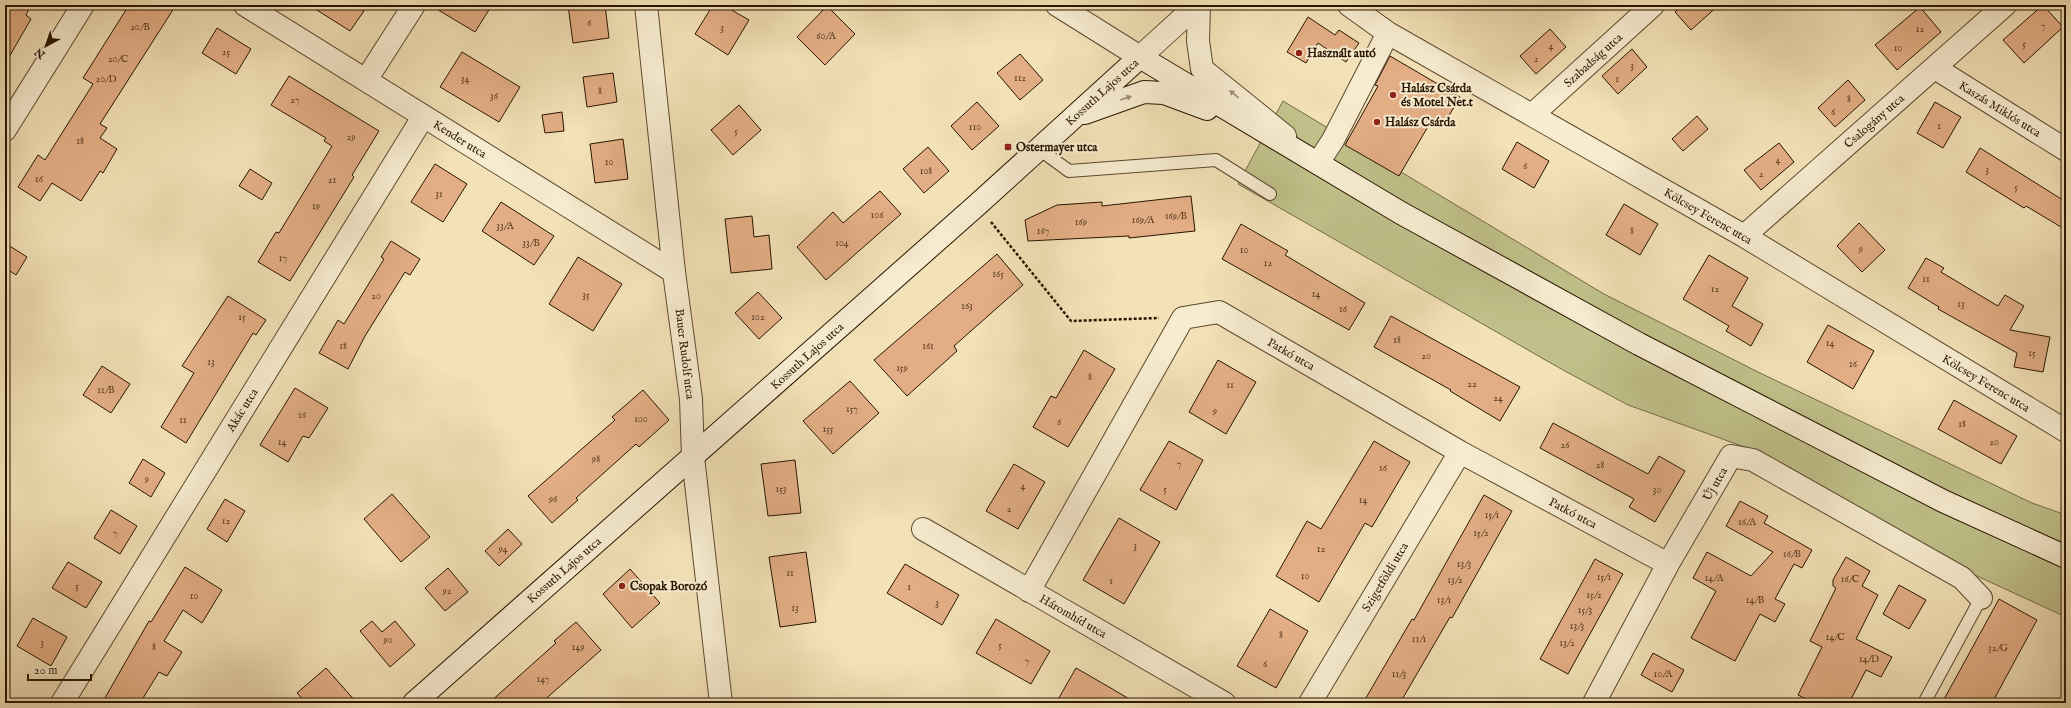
<svg xmlns="http://www.w3.org/2000/svg" width="2071" height="708" font-family="'IM FELL English',serif">
<rect width="100%" height="100%" fill="#f3e1b7"/>
<filter id="stains"><feTurbulence type="fractalNoise" baseFrequency=".005" numOctaves="4"/><feColorMatrix values="0 0 0 0 .2 0 0 0 0 .09 0 0 0 0 .02 0 0 0 .5 -.17"/></filter>
<radialGradient id="worn" r=".72"><stop offset=".6" stop-color="#630" stop-opacity="0"/><stop offset="1" stop-color="#630" stop-opacity=".3"/></radialGradient>
<path fill="#c0c18a" stroke="#746b45" d="M1283,101L1604,294L1758,372L2032,503L2066,515V617L1953,565L1753,450L1628,405L1563,370L1238,184Z"/>
<path fill="#e3ae85" stroke="#281500" d="M5,5H31L26,15L31,19L5,64Z
M129,5H176L100,124L107,128L100,138L117,149L103,173L100,171L81,201L52,183L40,201L18,187L38,155L45,160L93,84L83,78Z
M309,5H355L364,11L350,31Z
M430,5H492L475,32Z
M568,5H605L609,38L573,43Z
M713,5H723L749,20L728,55L695,34Z
M1683,5H1719L1691,30L1675,12Z
M2043,5L2063,27L2024,63L2003,40Z
M827,6L855,34L825,65L797,37Z
M1920,7L1941,32L1897,70L1875,45Z
M1308,17L1335,35L1339,30L1359,43L1346,62L1318,43L1306,63L1287,52Z
M217,28L251,49L236,74L202,53Z
M1550,29L1566,47L1536,74L1520,56Z
M1632,49L1647,67L1618,94L1602,76Z
M462,52L520,87L499,122L440,87Z
M1020,54L1043,80L1020,100L997,73Z
M1390,56L1460,97L1444,124L1433,118L1399,176L1345,145L1378,86L1375,85Z
M613,73L617,102L587,107L583,77Z
M289,76L379,131L352,175L354,177L290,281L258,262L276,232L279,233L332,146L324,141L326,138L271,105Z
M1848,80L1865,100L1835,127L1818,108Z
M977,102L999,126L972,150L951,126Z
M1935,102L1961,117L1943,148L1917,133Z
M739,105L761,130L733,155L711,130Z
M562,112L564,131L545,133L542,115Z
M1697,116L1708,129L1683,151L1672,139Z
M623,139L628,179L595,183L590,144Z
M1517,142L1549,161L1534,188L1502,169Z
M1779,143L1794,162L1761,190L1744,170Z
M928,147L949,171L924,193L903,169Z
M1980,148L2066,202V230L2026,206L2024,208L1966,172Z
M435,164L467,184L443,222L411,202Z
M250,169L272,183L262,200L239,186Z
M880,191L901,214L826,280L797,247L833,212L843,223Z
M1191,196L1195,231L1129,238V236L1028,241L1025,220L1057,205L1102,202V206Z
M501,202L554,236L534,265L482,231Z
M1624,204L1658,224L1640,255L1606,235Z
M752,216L754,237L769,235L772,269L731,273L725,219Z
M1859,223L1885,250L1862,272L1837,246Z
M1241,224L1288,251L1285,255L1365,303L1349,330L1222,259Z
M391,241L420,259L410,275L405,272L365,336L348,369L319,353L338,320L344,324L384,259L381,257Z
M5,243L27,257L16,275L5,268Z
M997,254L1023,285L954,346L957,351L907,396L874,360Z
M1709,255L1748,278L1732,306L1763,324L1751,346L1726,331L1729,326L1683,299Z
M578,257L622,284L593,331L549,304Z
M1926,258L1944,268L1941,272L1998,306L2005,295L2024,306L2010,330L2050,337L2043,372L2014,367L2017,353L1938,309L1939,307L1908,288Z
M758,292L782,318L759,339L735,313Z
M228,296L266,320L256,335L253,333L186,443L161,427L194,373L182,366Z
M1391,316L1520,387L1500,421L1450,391L1451,390L1374,347Z
M1828,325L1874,351L1853,389L1807,362Z
M1084,350L1115,369L1068,447L1033,427L1051,396L1056,398Z
M1218,360L1256,382L1226,434L1189,412Z
M102,366L130,384L111,413L83,395Z
M850,381L879,413L833,454L803,421Z
M295,388L328,408L309,438L303,436L288,462L260,445Z
M643,390L669,420L639,447L636,444L576,498L578,500L552,523L528,496L615,420L612,417Z
M1954,400L2017,436L2001,464L1938,429Z
M1553,423L1648,474L1659,456L1685,471L1655,522L1629,507L1634,499L1540,448Z
M1169,441L1203,460L1176,510L1140,490Z
M1374,441L1410,462L1372,527L1365,523L1319,602L1276,576L1307,521L1321,529Z
M143,459L165,473L151,497L129,483Z
M795,460L801,513L768,516L761,464Z
M1014,464L1045,482L1018,529L986,511Z
M392,494L430,537L401,562L364,519Z
M1484,495L1512,511L1452,618L1450,617L1400,703H1363L1412,619L1414,620Z
M225,499L245,511L227,542L207,529Z
M1740,501L1768,516L1764,523L1812,550L1802,568L1794,564L1775,599L1785,604L1775,622L1760,614L1735,661L1691,638L1716,591L1693,578L1707,552L1751,576L1773,552L1726,526Z
M111,510L137,526L120,554L94,538Z
M1119,518L1160,542L1124,604L1083,580Z
M508,529L522,544L499,566L485,551Z
M806,552L816,622L780,627L769,557Z
M1846,557L1870,571L1862,586L1878,595L1856,639L1892,657L1881,677L1866,670L1849,703H1814L1798,695L1822,647L1810,641L1836,588L1833,586V580Z
M1595,559L1623,574L1568,674L1540,659Z
M68,562L102,582L86,608L52,588Z
M905,564L959,595L942,625L887,593Z
M185,567L222,590L202,623L183,610L164,641L182,652L167,676L159,672L140,703H102L149,621L151,622Z
M448,568L468,592L445,611L425,588Z
M630,569L660,603L632,628L603,594Z
M1899,585L1926,600L1909,629L1883,614Z
M1999,599L2037,620L1992,703H1942Z
M1270,609L1308,631L1276,688L1237,666Z
M33,618L67,637L51,666L17,646Z
M996,619L1050,651L1031,684L976,653Z
M372,621L382,632L395,621L415,645L390,667L360,631Z
M576,622L601,650L541,703H489L556,643L554,641Z
M1653,653L1684,670L1672,692L1641,675Z
M326,668L357,703H306L297,693Z
M1076,668L1109,687L1136,703H1056Z"/>
<g fill="none" stroke-linecap="round" stroke-linejoin="round">
<defs>
<path id="service" d="M1039,149L1069,171L1216,160L1270,194
M1924,703L1981,598"/>
<path id="minor" d="M245,5L674,272
M1349,5L1388,33L1744,236L2066,431
M1935,68L2066,150
M366,80L414,5
M1532,115L1653,5
M5,130L83,5
M1318,163L1333,140L1388,33
M1744,236L2005,5
M923,529L1224,703
M1029,591L1183,318L1219,312L1460,452L1668,564
M62,703L423,117
M1310,703L1460,452
M1594,703L1668,564L1731,456L1753,460L1962,578L1981,598"/>
<path id="tertiary" d="M646,5L674,272L691,399L693,457L721,703
M1057,5L1140,57L1197,5
M1199,5L1198,41L1202,69L1285,136"/>
<path id="secondary" d="M1085,113L1144,92L1164,93L1207,109
M414,703L977,205L1140,57L1401,213L1639,344L1943,501L2066,557"/>
</defs>
<use href="#service" stroke="#5b482e" stroke-width="14"/>
<use href="#minor" stroke="#5b482e" stroke-width="24"/>
<use href="#tertiary" stroke="#5b482e" stroke-width="24"/>
<use href="#secondary" stroke="#281500" stroke-width="24"/>
<path stroke="#281500" stroke-width="2.5" stroke-dasharray="3 2" stroke-linecap="butt" d="M991,222L1071,321L1159,318
M2062,703L2066,694"/>
<use href="#service" stroke="#f7ecd0" stroke-width="12"/>
<use href="#minor" stroke="#f7ecd0" stroke-width="22"/>
<use href="#tertiary" stroke="#f7ecd0" stroke-width="22"/>
<use href="#secondary" stroke="#f7ecd0" stroke-width="22"/>
</g>
<defs><path id="oneway-solid" d="M-6-.8H1V-3.2L6.5 0L1 3.2V.8H-6Z"/></defs>
<g fill="#9a8b72">
<use href="#oneway-solid" transform="translate(1234 94) rotate(-141)"/>
<use href="#oneway-solid" transform="translate(1126 98) rotate(-19)"/>
</g>
<g fill="#8f2418" stroke="#f7ecd0" stroke-width="1.5">
<circle cx="1299" cy="53" r="4"/>
<circle cx="1393" cy="95" r="4"/>
<circle cx="1377" cy="122" r="4"/>
<rect x="1004" y="143" width="8" height="8" rx="2"/>
<circle cx="622" cy="586" r="4"/>
</g>
<g text-anchor="middle" stroke-width="4" stroke-linejoin="round" paint-order="stroke">
<g font-size="10" fill="#573b21">
<text x="589" y="26">6</text>
<text x="2043" y="29">7</text>
<text x="140" y="30">20/B</text>
<text x="722" y="31">3</text>
<text x="1920" y="32">12</text>
<text x="826" y="39">60/A</text>
<text x="2024" y="47">5</text>
<text x="1551" y="49">4</text>
<text x="1898" y="51">10</text>
<text x="226" y="55">25</text>
<text x="118" y="62">20/C</text>
<text x="1536" y="62">2</text>
<text x="1632" y="69">3</text>
<text x="1020" y="81">112</text>
<text x="106" y="82">20/D</text>
<text x="465" y="82">34</text>
<text x="1617" y="82">1</text>
<text x="600" y="94">8</text>
<text x="494" y="99">36</text>
<text x="1849" y="102">8</text>
<text x="295" y="103">27</text>
<text x="1833" y="115">6</text>
<text x="1939" y="129">1</text>
<text x="975" y="130">110</text>
<text x="736" y="134">5</text>
<text x="351" y="140">29</text>
<text x="80" y="144">18</text>
<text x="1778" y="163">4</text>
<text x="609" y="165">10</text>
<text x="1525" y="169">6</text>
<text x="1987" y="173">3</text>
<text x="926" y="174">108</text>
<text x="1761" y="177">2</text>
<text x="39" y="182">16</text>
<text x="332" y="183">21</text>
<text x="2016" y="190">5</text>
<text x="439" y="197">31</text>
<text x="316" y="209">19</text>
<text x="877" y="218">106</text>
<text x="1176" y="219">169/B</text>
<text x="1143" y="223">169/A</text>
<text x="1081" y="225">169</text>
<text x="505" y="229">33/A</text>
<text x="1043" y="234">167</text>
<text x="1632" y="234">8</text>
<text x="531" y="246">33/B</text>
<text x="842" y="246">104</text>
<text x="1861" y="252">9</text>
<text x="1244" y="253">10</text>
<text x="283" y="261">17</text>
<text x="1268" y="266">12</text>
<text x="998" y="277">165</text>
<text x="1926" y="282">11</text>
<text x="1715" y="292">12</text>
<text x="1316" y="297">14</text>
<text x="586" y="298">35</text>
<text x="376" y="299">20</text>
<text x="1961" y="307">13</text>
<text x="967" y="309">163</text>
<text x="1343" y="312">16</text>
<text x="242" y="320">15</text>
<text x="758" y="320">102</text>
<text x="1397" y="343">18</text>
<text x="1830" y="346">14</text>
<text x="343" y="349">18</text>
<text x="928" y="349">161</text>
<text x="2032" y="356">15</text>
<text x="1426" y="359">20</text>
<text x="211" y="365">13</text>
<text x="1853" y="367">16</text>
<text x="902" y="371">159</text>
<text x="1090" y="380">8</text>
<text x="1472" y="387">22</text>
<text x="1230" y="388">11</text>
<text x="106" y="393">11/B</text>
<text x="1498" y="401">24</text>
<text x="852" y="412">157</text>
<text x="1215" y="414">9</text>
<text x="302" y="418">16</text>
<text x="641" y="422">100</text>
<text x="183" y="423">11</text>
<text x="1059" y="425">6</text>
<text x="1962" y="427">18</text>
<text x="828" y="432">155</text>
<text x="282" y="445">14</text>
<text x="1994" y="445">20</text>
<text x="1565" y="448">26</text>
<text x="596" y="462">98</text>
<text x="1179" y="467">7</text>
<text x="1600" y="468">28</text>
<text x="1383" y="471">16</text>
<text x="147" y="482">9</text>
<text x="1023" y="489">4</text>
<text x="781" y="492">153</text>
<text x="1165" y="492">5</text>
<text x="1657" y="493">30</text>
<text x="553" y="502">96</text>
<text x="1363" y="503">14</text>
<text x="1009" y="512">2</text>
<text x="1492" y="518">15/1</text>
<text x="226" y="524">12</text>
<text x="1747" y="525">16/A</text>
<text x="115" y="536">7</text>
<text x="1481" y="536">15/2</text>
<text x="1135" y="549">3</text>
<text x="503" y="552">94</text>
<text x="1321" y="552">12</text>
<text x="1792" y="557">16/B</text>
<text x="1464" y="567">13/3</text>
<text x="790" y="576">11</text>
<text x="1305" y="579">10</text>
<text x="1604" y="580">15/1</text>
<text x="1714" y="581">14/A</text>
<text x="1850" y="582">16/C</text>
<text x="1455" y="583">13/2</text>
<text x="1111" y="584">1</text>
<text x="77" y="589">5</text>
<text x="909" y="590">1</text>
<text x="447" y="594">92</text>
<text x="1594" y="598">15/2</text>
<text x="194" y="599">10</text>
<text x="1444" y="603">13/1</text>
<text x="1755" y="603">14/B</text>
<text x="937" y="606">3</text>
<text x="795" y="611">13</text>
<text x="1585" y="613">15/3</text>
<text x="1577" y="629">13/3</text>
<text x="1281" y="638">8</text>
<text x="1835" y="640">14/C</text>
<text x="1419" y="642">11/1</text>
<text x="388" y="643">90</text>
<text x="42" y="646">3</text>
<text x="1567" y="646">13/2</text>
<text x="1000" y="648">5</text>
<text x="154" y="650">8</text>
<text x="578" y="650">149</text>
<text x="1998" y="651">32/G</text>
<text x="1869" y="662">14/D</text>
<text x="1027" y="664">7</text>
<text x="1265" y="667">6</text>
<text x="1399" y="677">11/3</text>
<text x="1663" y="677">10/A</text>
<text x="543" y="682">147</text>
</g>
<g font-size="12" font-weight="bold" fill="#281500" stroke="#f7ecd0" text-anchor="start">
<text x="1307" y="57">Használt autó</text>
<text x="1401" y="92">Halász Csárda<tspan x="1401" dy="14">és Motel Net.t</tspan></text>
<text x="1385" y="126">Halász Csárda</text>
<text x="1016" y="151">Ostermayer utca</text>
<text x="630" y="590">Csopak Borozó</text>
</g>
<g font-size="12" fill="#281500" stroke="#f7ecd0">
<text transform="translate(1593 60) rotate(-42)" y="4">Szabadság utca</text>
<text transform="translate(1102 92) rotate(-42)" y="4">Kossuth Lajos utca</text>
<text transform="translate(2000 109) rotate(32)" y="4">Kaszás Miklós utca</text>
<text transform="translate(1874 121) rotate(-41)" y="4">Csalogány utca</text>
<text transform="translate(460 139) rotate(32)" y="4">Kender utca</text>
<text transform="translate(1708 216) rotate(30)" y="4">Kölcsey Ferenc utca</text>
<text transform="translate(685 354) rotate(83)" y="4">Bauer Rudolf utca</text>
<text transform="translate(1291 354) rotate(30)" y="4">Patkó utca</text>
<text transform="translate(807 356) rotate(-42)" y="4">Kossuth Lajos utca</text>
<text transform="translate(1986 383) rotate(31)" y="4">Kölcsey Ferenc utca</text>
<text transform="translate(242 410) rotate(-58)" y="4">Akác utca</text>
<text transform="translate(1715 484) rotate(-60)" y="4">Új utca</text>
<text transform="translate(1573 513) rotate(28)" y="4">Patkó utca</text>
<text transform="translate(564 570) rotate(-41)" y="4">Kossuth Lajos utca</text>
<text transform="translate(1385 577) rotate(-59)" y="4">Szigetföldi utca</text>
<text transform="translate(1073 616) rotate(30)" y="4">Háromhíd utca</text>
</g>
</g>
<rect width="2071" height="708" fill="none" stroke="#f3e1b7" stroke-width="20"/>
<rect x="6" y="6" width="2059" height="696" fill="none" stroke="#281500" stroke-width="2"/>
<rect x="10" y="10" width="2051" height="688" fill="none" stroke="#281500"/>
<g transform="translate(46 46) rotate(220)" stroke="#f7ecd0" stroke-width="3" paint-order="stroke">
<path d="M0-3L7 15L0 10L-7 15Z" fill="#281500"/>
<text y="-6" font-size="11" font-weight="bold" text-anchor="middle" fill="#281500">N</text>
</g>
<path d="M28 674v6h63v-6" fill="none" stroke="#281500" stroke-width="2"/>
<text x="34" y="674" font-size="12" fill="#281500" stroke="#f7ecd0" stroke-width="3" paint-order="stroke">20 m</text>
<rect width="100%" height="100%" filter="url(#stains)"/>
<rect width="100%" height="100%" fill="url(#worn)"/>
</svg>
